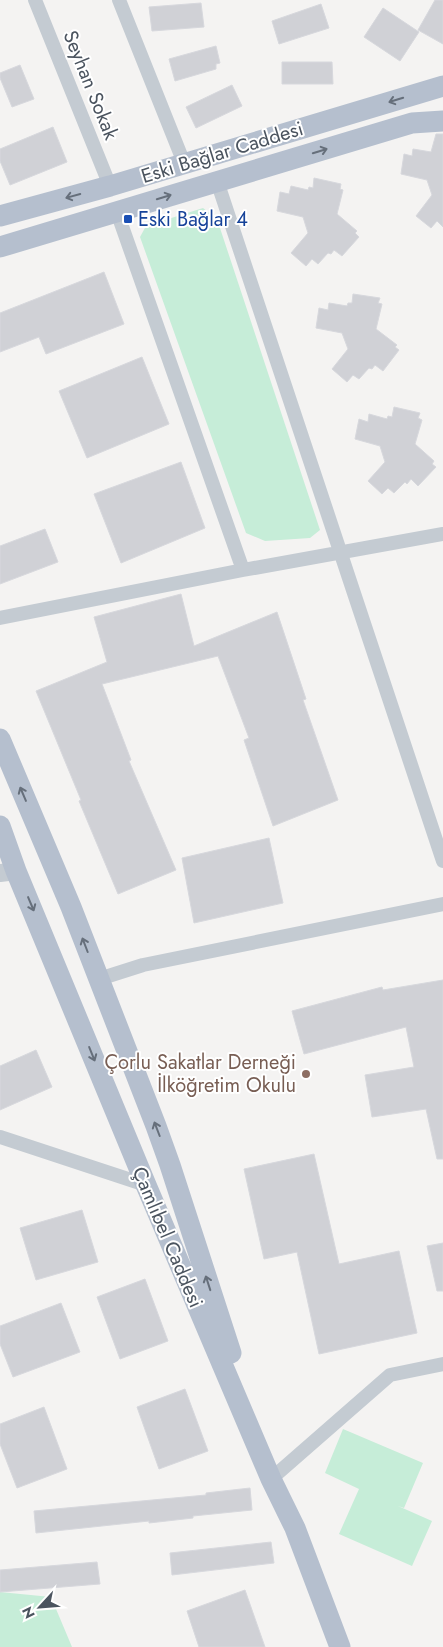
<svg xmlns="http://www.w3.org/2000/svg" width="443" height="1647" font-family="Jost,sans-serif">
<rect width="100%" height="100%" fill="#f4f3f2"/>
<path fill="#c6edd8" d="M203,208L217,219L320,530L310,538L265,541L246,533L140,237L146,226Z
M343,1429L423,1463L404,1508L398,1506L432,1521L412,1566L339,1534L359,1489L325,1473Z
M0,1592L51,1597L72,1647H0Z"/>
<path fill="#d0d1d6" stroke="#d7d8dd" d="M435,0H443V44L418,30Z
M201,3L204,27L152,31L149,7Z
M321,4L329,28L279,44L272,21Z
M383,8L419,32L400,61L364,37Z
M216,46L220,63L216,64V69L175,81L169,59Z
M282,62H332L333,84H282Z
M20,65L34,99L12,107L0,78V73Z
M232,85L242,106L196,128L186,107Z
M53,127L67,162L10,185L0,161V149Z
M436,134H443V227L437,221L431,228L416,216L432,195L427,180L401,174L404,154L412,156L413,149L431,152Z
M314,178L341,184L340,189L343,190L337,214L357,231L355,233L359,237L342,256L334,250L331,254L328,253L318,264L312,259L306,266L291,253L308,233L303,217L277,211L280,192L289,194L291,186L308,190L309,187L313,188Z
M104,272L124,324L46,354L39,337L0,352V313Z
M353,294L380,298L378,303L382,304L376,329L397,345L395,347L399,350L383,371L375,365L372,369L369,368L359,379L353,375L347,382L332,369L348,349L342,333L316,328L319,308L328,310L329,303L347,306L348,303H352Z
M142,357L169,424L87,458L59,391Z
M394,407L420,413L418,418L422,420L415,444L434,461L432,464L436,467L418,486L411,479L407,484L405,482L394,493L388,488L382,494L368,481L385,462L380,446L355,439L359,419L368,422L369,414L387,419L388,416L392,417Z
M181,462L205,528L121,563L94,494Z
M45,529L58,562L0,584V546Z
M181,594L194,646L277,612L306,699L303,700L338,800L273,826L244,740L249,738L218,656L102,684L131,760L129,761L176,870L118,894L79,801L81,800L36,691L107,662L94,617Z
M269,838L283,903L194,923L182,858Z
M443,980V1159H437L426,1109L372,1117L365,1075L414,1067L406,1027L304,1054L292,1011L382,987L383,990Z
M36,1050L52,1087L0,1110V1066Z
M314,1154L339,1264L399,1251L417,1333L319,1354L297,1252L264,1259L244,1169Z
M82,1210L98,1262L36,1280L20,1228Z
M443,1243V1291H437L427,1246Z
M145,1279L168,1341L120,1359L97,1297Z
M61,1303L80,1352L13,1377L0,1344V1326Z
M185,1389L208,1451L159,1469L137,1407Z
M44,1407L67,1469L17,1488L0,1444V1424Z
M250,1488L252,1510L193,1516V1518L149,1523V1521L36,1533L34,1511L206,1495V1493Z
M271,1542L274,1563L172,1575L170,1553Z
M97,1562L100,1584L0,1592V1570Z
M245,1590L265,1647H199L187,1611Z"/>
<g fill="none" stroke-linecap="round" stroke-linejoin="round">
<path stroke="#c4cbd2" stroke-width="14" d="M35,0L110,186
M119,0L184,163
M217,181L443,861
M117,212L243,570
M0,618L243,570L443,534
M99,979L143,965L443,904
M0,1137L146,1185
M271,1479L390,1375L443,1364"/>
<path stroke="#c4cbd2" stroke-width="18" d="M0,873L16,871"/>
<path stroke="#b5bfce" stroke-width="21" d="M0,216L110,186L443,86
M0,247L412,123L443,121
M0,739L71,907L156,1126L170,1165L231,1353
M0,826L16,871L146,1185L271,1479L295,1528L340,1647"/>
</g>
<defs><path id="oneway-shaft" d="M-6 0H5M1.5-3L5.5 0L1.5 3" fill="none" stroke-width="1.6" stroke-linecap="round" stroke-linejoin="round" transform="scale(1.25)"/></defs>
<g stroke="#666f7b">
<use href="#oneway-shaft" transform="translate(396 100) rotate(163)"/>
<use href="#oneway-shaft" transform="translate(320 151) rotate(-17)"/>
<use href="#oneway-shaft" transform="translate(73 196) rotate(165)"/>
<use href="#oneway-shaft" transform="translate(164 197) rotate(-17)"/>
<use href="#oneway-shaft" transform="translate(23 794) rotate(-113)"/>
<use href="#oneway-shaft" transform="translate(31 904) rotate(67)"/>
<use href="#oneway-shaft" transform="translate(85 945) rotate(-111)"/>
<use href="#oneway-shaft" transform="translate(92 1054) rotate(68)"/>
<use href="#oneway-shaft" transform="translate(157 1129) rotate(-111)"/>
<use href="#oneway-shaft" transform="translate(208 1283) rotate(-108)"/>
</g>
<rect fill="#1a4fb4" stroke="#fff" stroke-width="2" x="123" y="214" width="10" height="10" rx="2.5"/>
<circle fill="#8d6e63" stroke="#fff" stroke-width="2" cx="306" cy="1074" r="5"/>
<g text-anchor="middle" stroke-width="4" stroke-linejoin="round" paint-order="stroke">
<g font-size="20" fill="#4b545f" stroke="#fff">
<text transform="translate(91 85) rotate(68)" y="7">Seyhan Sokak</text>
<text transform="translate(222 152) rotate(-17)" y="7">Eski Bağlar Caddesi</text>
<text transform="translate(168 1237) rotate(67)" y="7">Çamlıbel Caddesi</text>
</g>
<g font-size="20" fill="#164399" stroke="#fff" text-anchor="start">
<text x="138" y="226">Eski Bağlar 4</text>
</g>
<g font-size="20" fill="#785e54" stroke="#fff" text-anchor="end">
<text x="296" y="1069">Çorlu Sakatlar Derneği<tspan x="296" dy="23">İlköğretim Okulu</tspan></text>
</g>
</g>
<g transform="translate(40 1607) rotate(244)" stroke="#ffffff" stroke-width="4" paint-order="stroke">
<path d="M0-4L9 19L0 12L-9 19Z" fill="#4b545f"/>
<text y="-8" font-size="14" font-weight="bold" text-anchor="middle" fill="#4b545f">N</text>
</g>
</svg>
